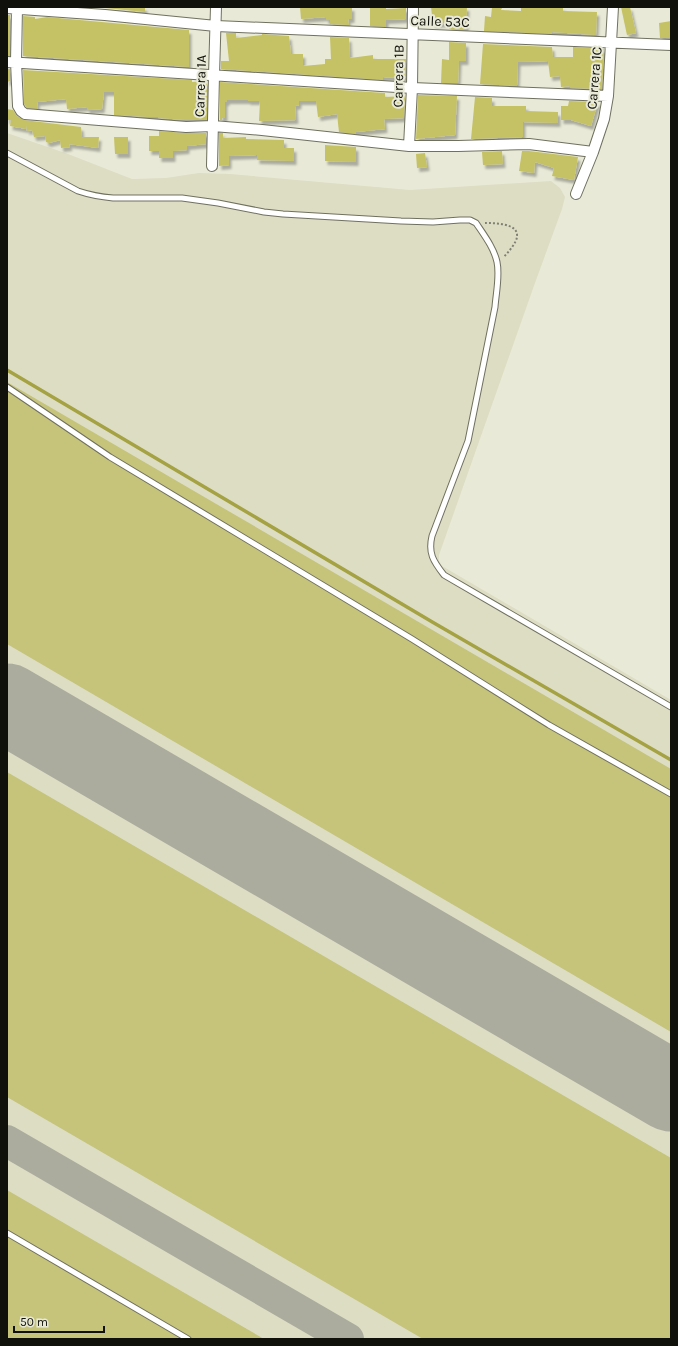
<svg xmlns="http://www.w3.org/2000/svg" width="678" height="1346" font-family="Karla,sans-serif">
<defs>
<filter id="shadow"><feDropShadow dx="2.5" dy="4" stdDeviation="1" flood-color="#0004"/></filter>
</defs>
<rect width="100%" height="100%" fill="#e9e9d7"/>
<path fill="#ddddc4" d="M7,133L68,154L132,179L166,178L199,173L230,174L410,190L551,181L560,188L565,197L562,209L535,283L439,555V561L442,566L671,700V1339H7Z"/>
<path fill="#c5c47a" d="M7,382L671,769V1032L7,644Z
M7,772L671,1158V1339H423L7,1097Z
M7,1190L264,1339H7Z"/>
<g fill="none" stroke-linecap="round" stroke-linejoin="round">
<path stroke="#a5a243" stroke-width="3.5" d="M7,370L434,623L671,760"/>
<path stroke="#acac9e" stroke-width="32" d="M7,1141L348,1339"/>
<path stroke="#acac9e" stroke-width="81" d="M7,704L671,1091"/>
</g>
<path fill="#c5c265" filter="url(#shadow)" d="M104,7H145V12L105,8Z
M300,7H352V19H348L349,25L330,24V20H326V17L301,19Z
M370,7H386V9L406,8V19L386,20V27L370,26Z
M431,7H467L466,30L449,29V23L433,24Z
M492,7L502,8L501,10L521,11V7H563V11L597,12L596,35L552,32V34L484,31L485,16L491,17Z
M621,7H630L636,33L627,35Z
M7,15H10V56H7Z
M23,16L35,17V19L47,17L189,30V67L23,56Z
M671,21V38H660L659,23Z
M226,33H236V38L262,35V34L289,36L291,54H303V66L325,64V59H331L330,37L349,38L350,58L373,55V59H406V78L383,77V80L221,69V61H229Z
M449,42L466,43V61H459L458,83H441L442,59L449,60Z
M483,44L552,47L553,57H573V47L604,49L602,89L570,88V86L561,87L560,76L550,77L548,61L518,62L517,86L480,84Z
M7,69H10V81L7,82Z
M23,70L192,80V82L207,81V120H186L158,118V117H149L114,115V92H104L102,109L87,110V107L67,109L66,99L37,102L38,109L27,108L24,104Z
M220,82L385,93V97L405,96L404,118L384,119L385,129L356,132V134L339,132L337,114L318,117L316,101H299V105L295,106L296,120L259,121L260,101H248V100H227V102H225V118H222V120H220Z
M418,95L457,96L455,135L416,139Z
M475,97L492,98V106H526V111L558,112V123L523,122V137L471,139Z
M569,101L598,102L591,126L571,120H561V106H568Z
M7,109L13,110L17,116L24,120L81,127L82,137H99L98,148L69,144L70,147L61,148L60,140L49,143L46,142L45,136L34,137L32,130L27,131L26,125V129L10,126L11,120H7Z
M159,131L185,133H206V144L187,146V150L173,151V158H159V151H149V136H159Z
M219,133H223V138L246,137V139L284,140V148H294V161L257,160V155L229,156V165L219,166Z
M114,137H128V154H115Z
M325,145L356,147V162L325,161Z
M502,151L503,164L483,165L482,152Z
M522,151H529L578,157L574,180L552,176L554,168L535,162L534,173L519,171Z
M425,153L427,167L417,168L416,154Z"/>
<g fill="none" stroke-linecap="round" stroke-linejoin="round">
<defs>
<path id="service" d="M7,153L78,191C90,195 101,197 113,198H182L218,203L264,212L283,214L401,221L433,222L460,220H470L476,223C484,235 494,248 497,262C500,276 496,293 495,307L468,441L432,536C428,553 433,561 444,575L671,707
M7,387L110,457L412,639L549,725L671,794
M7,1233L188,1339"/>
<path id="minor" d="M17,7L16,62L18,106L21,111L25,114L186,127L213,126L262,130L409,146H458L529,144L593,152
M7,8L105,15L216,26L671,45
M7,62L412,88L608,96
M409,146L412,88L413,7
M212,166L214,75L216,7
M576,194L593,152L604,119L608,96L613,7"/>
</defs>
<use href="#service" stroke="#707060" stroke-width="7"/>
<use href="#minor" stroke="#707060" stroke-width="12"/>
<path stroke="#808074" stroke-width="2" stroke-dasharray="2 2" stroke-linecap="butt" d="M485,223C494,223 518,223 517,236C517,243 508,252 504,257"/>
<use href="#service" stroke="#fff" stroke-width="5"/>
<use href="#minor" stroke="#fff" stroke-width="10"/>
</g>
<g text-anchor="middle" stroke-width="4" stroke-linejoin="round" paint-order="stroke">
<g font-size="14" fill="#11110b" stroke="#e9e9d7">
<text transform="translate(440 21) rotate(2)" y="5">Calle 53C</text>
<text transform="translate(398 76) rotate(-89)" y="5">Carrera 1B</text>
<text transform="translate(594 78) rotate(-85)" y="5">Carrera 1C</text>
<text transform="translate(200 86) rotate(-88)" y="5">Carrera 1A</text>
</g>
</g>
<rect width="678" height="1346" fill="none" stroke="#11110b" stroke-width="16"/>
<path d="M14 1326v6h90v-6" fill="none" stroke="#11110b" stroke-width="2"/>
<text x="20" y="1326" font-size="12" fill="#11110b" stroke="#e9e9d7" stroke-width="3" paint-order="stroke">50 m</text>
</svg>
